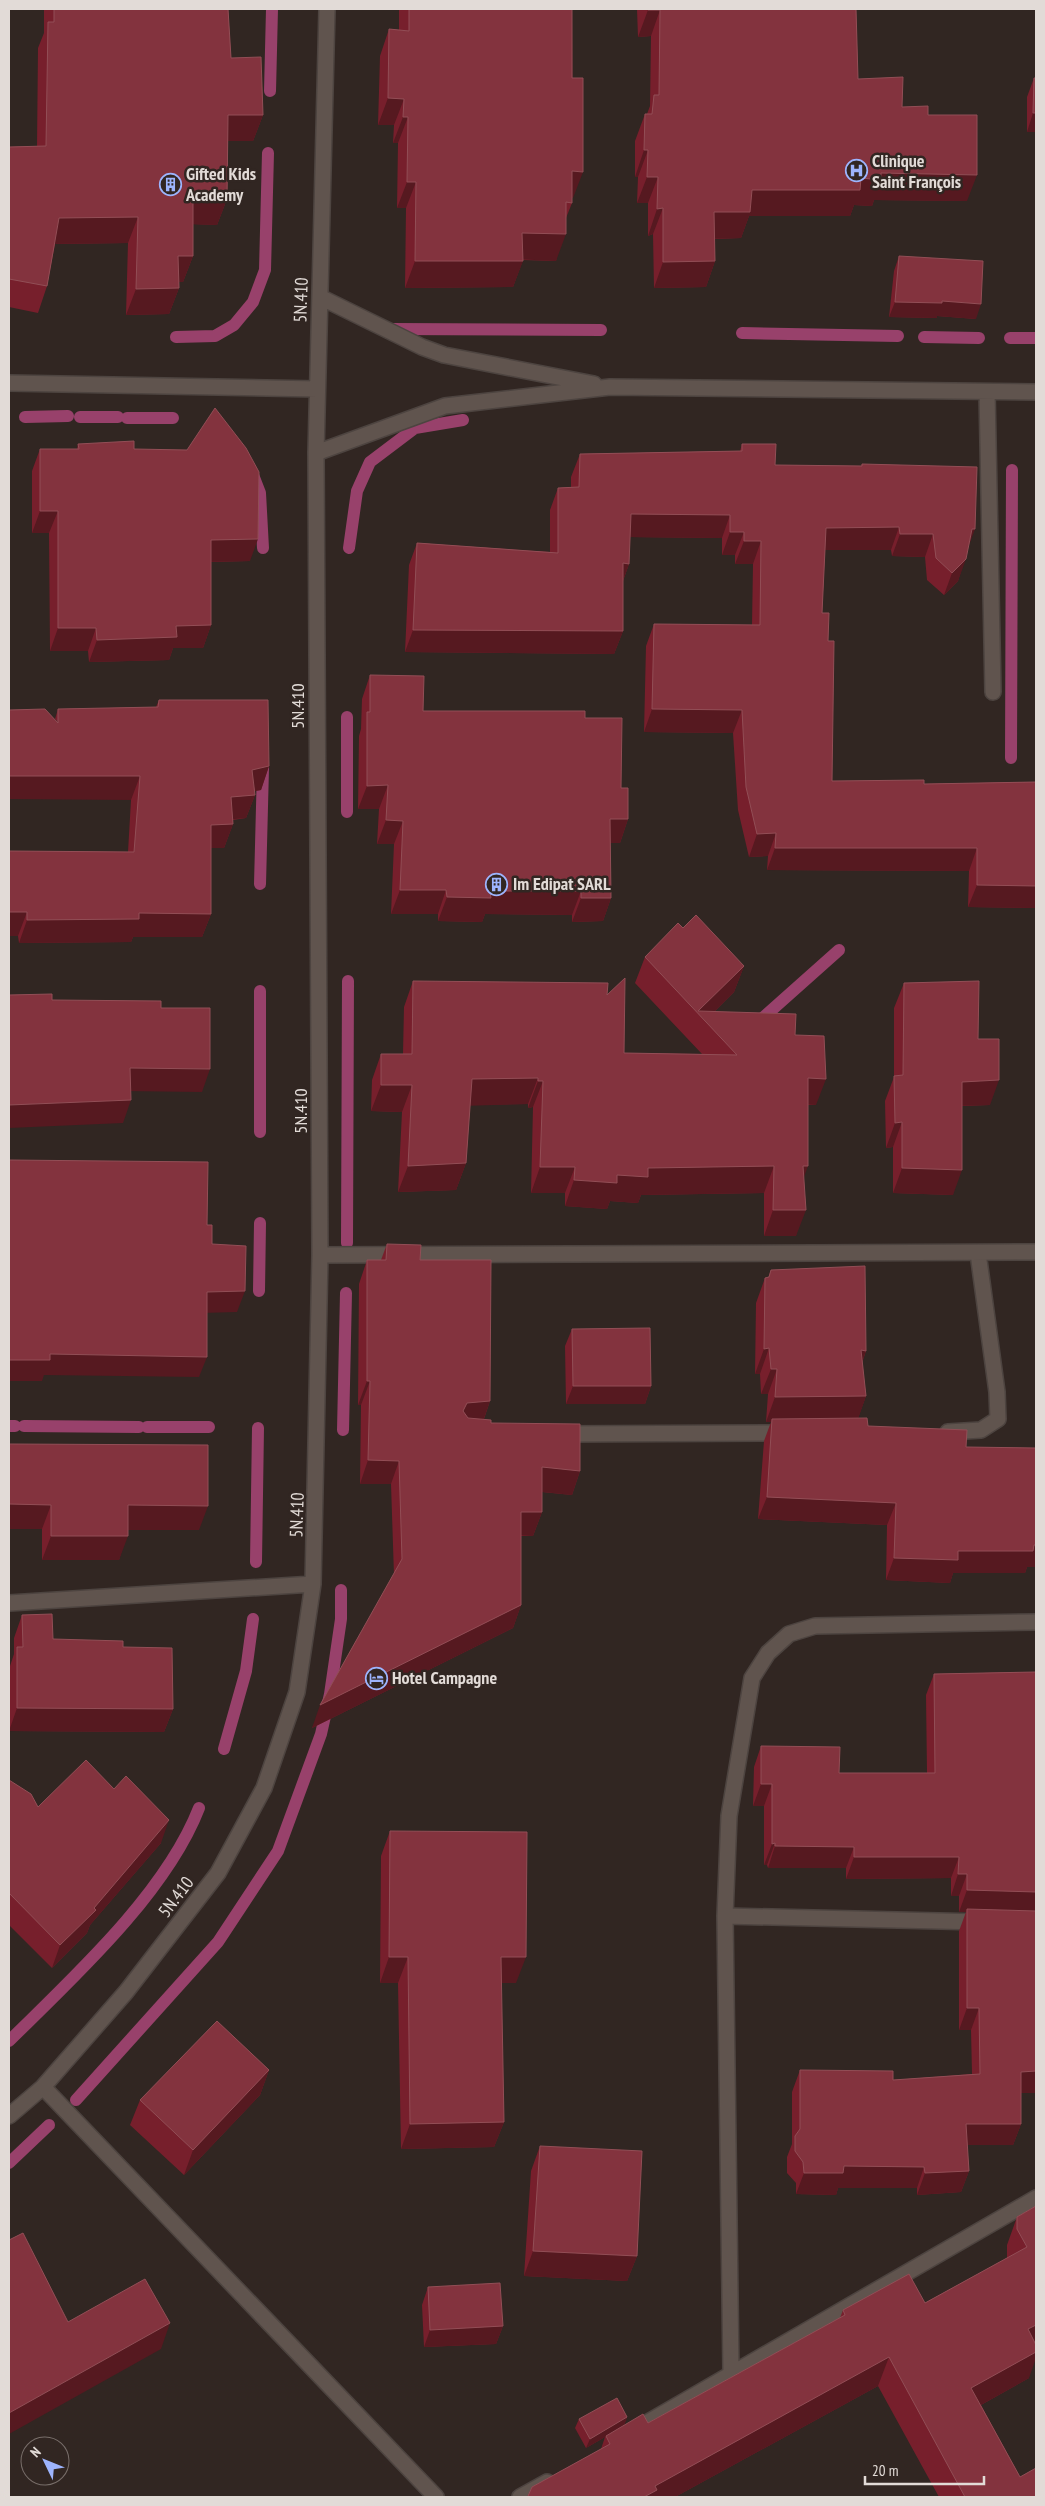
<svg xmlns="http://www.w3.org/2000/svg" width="1045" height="2506" font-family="'PT Sans Narrow',sans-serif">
<rect width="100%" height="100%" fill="#312622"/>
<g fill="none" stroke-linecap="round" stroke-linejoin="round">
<path stroke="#98416b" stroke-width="12" d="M270,91L272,9
M390,329L601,330
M742,333L898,336
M176,337L215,336L234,325L253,302L265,270L268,153
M924,337L979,338
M1010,338H1036
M25,417L68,416
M80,417H118
M127,418H173
M253,475L260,493L263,548
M349,548L357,491L370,462L415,428L463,420
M1011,758L1012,470
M347,812V717
M260,884L263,768
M756,1024L839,950
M260,1132V991
M347,1243L348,981
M259,1291L260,1223
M9,1426H15
M24,1426L139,1427
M147,1427H209
M343,1430L346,1293
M256,1562L258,1428
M224,1749L246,1671L253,1619
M9,2041C74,1977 166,1893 199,1808
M76,2100L218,1942L278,1851L321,1734L330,1694L341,1619V1590
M9,2163L49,2125"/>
<defs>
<path id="minor" d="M320,297L422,347L444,355L594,384
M9,383L317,389
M987,392L993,692
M316,453L445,406L610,387L1036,392
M320,1255L1036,1252
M948,1432L981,1430L998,1419L997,1392L978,1253
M561,1434L788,1433
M9,1603L313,1584
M725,1916L981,1922
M43,2087L436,2497
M9,2116L43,2087L126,1992L218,1873L264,1788L297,1692L313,1584L320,1255L316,453L327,9
M731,2373L725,1916L729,1816L752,1678L768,1653L789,1634L815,1626L1036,1622
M631,2432L1036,2198
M520,2497L547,2482"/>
</defs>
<use href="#minor" stroke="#4d4440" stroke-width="18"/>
<use href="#minor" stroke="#60544e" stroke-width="15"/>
</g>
<path fill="#771f2c" d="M44,9H228L231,58L263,115L253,141H228L227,199L217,225L193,224V256L183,282H179V288L169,314L126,315L128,243L55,244L47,286L38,313L9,307V147L37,146L38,48L44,33Z
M399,9H572L573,198H572V203L566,218L556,261L523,260L513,287L405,288L406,208H397L398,143H393L394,125H378L380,56L389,29L399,30Z
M637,9H856L858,79L902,107L928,115L967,201L874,200L872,206L854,205L850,216H749L741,238L715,239V261L706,287L654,288L653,234L648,236V203H637L638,177H635V141L645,114H647L650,106L651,36L638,37Z
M1034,78L1036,132H1027V97Z
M899,256L976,319L937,316V318L889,317L894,271Z
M78,444L134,449L250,561L211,562V625L203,648H173L169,660L89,662L88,651H50L49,533H32V471L40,449H77Z
M742,444L775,465L861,466L862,464L968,548L958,581L944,595L927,580L925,557L892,556L891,550H825L822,613L828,641L832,781L924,784L1036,782V908L968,907L969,871L767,870L768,856L749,857L738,810L733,733L644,732L646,646L654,624L752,625L753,564H735V555H722V538L630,537L629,564L623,581V631L614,654L405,652L409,565L417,543L550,552V510L558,488L571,487V477L580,454L740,451Z
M370,675L423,711L585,718L621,788L628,819L620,843H610L611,898L603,921L572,922V915L485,914L482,922L438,921V914H391L394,844H377L379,809H358L359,736L361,729L362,699Z
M159,700L269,766L261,790L254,791L255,795L246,818L233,820V824L224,848H211V914L202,937H133L131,942L19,943L18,936H9V851L128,852L131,800L55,719L58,709L156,707Z
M683,928L744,966L734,992L714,1012L795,1035L816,1105H808L804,1179L796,1236H764V1193L641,1195L638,1203L610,1201L607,1209L565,1206V1193H531L533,1107L528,1108V1104L470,1105L466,1163L456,1190L398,1192L402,1112L371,1111L372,1080L381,1054H403L404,1007L413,981L607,995L624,1053L702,1054L635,983L645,957Z
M904,983L978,1039L990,1105L962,1106L953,1195L893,1193V1147L886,1148L885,1101L894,1077V1008Z
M387,1244L420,1260L490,1401L484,1419L580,1471L572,1495L542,1492V1512L533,1536H521V1605L513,1628L312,1728L394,1575L391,1484H360L361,1405H358L359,1284L367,1260H381Z
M771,1270L866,1351L862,1363L866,1396L858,1418L868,1426L966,1447L1036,1448V1567H1027L1025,1573H953L950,1583L886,1580L887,1525L758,1519L764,1441L771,1422H766L768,1394H761L760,1374H755L756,1303L765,1278H768Z
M572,1329L651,1386L645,1404H566L565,1346Z
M9,1444L199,1530H128L119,1560H42V1529H9Z
M22,1615L53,1639L123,1647L173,1709L164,1732L9,1731V1669L14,1654V1638Z
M1036,1672V2093H1021V2124L1013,2145H967L969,2171L961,2192L917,2195V2188H838L836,2195L796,2194V2183L787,2173V2157L792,2144V2092L800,2070L893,2080L972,2074L971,2030H959V1931L966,1912H959V1896H951V1878L846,1879V1868H768L767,1865H764V1806H753L754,1767L761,1746L839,1773H927L926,1695L934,1674Z
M9,1780L38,1807L161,1843L90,1925L87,1933L52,1968L9,1925Z
M390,1831L516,1983H501L504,2122L494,2147L401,2149L398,1983H380L381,1856Z
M269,2070L260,2095L184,2175L130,2125L140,2100Z
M540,2146L637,2256L627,2281L524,2276L531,2171Z
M1036,2206L1029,2378L981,2405L1020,2477L1036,2497H939L878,2386L675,2497H527L532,2487L601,2449L605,2437L586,2448L575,2428L579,2419L627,2417L624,2425L648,2423L840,2318L843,2310L925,2303L1007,2258V2245L1017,2217Z
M428,2287L503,2326L496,2344L424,2347L422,2305Z"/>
<path fill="#561920" d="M648,10H660L651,36L638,37Z
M388,98L404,99L394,125H378Z
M1033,113H1036V132H1027Z
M228,115H263L253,141H218Z
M403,117H408L398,143H393Z
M644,150H648L638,177H635Z
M572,171L583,172L573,198H562Z
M881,173L977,175L967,201L874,200L872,206L854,205L850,216H749L741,238L704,239L714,212L752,190L861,178Z
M647,177H658L648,203H637Z
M407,182H416L406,208H397Z
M193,198L227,199L217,225L183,224Z
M663,208L653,234L648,236L657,209Z
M138,217L128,243L50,244L59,218Z
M522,233L566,234L556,261L513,259Z
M178,256H193L183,282H169Z
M415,261H523L513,287L405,288Z
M715,261L706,287L654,288L663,262Z
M179,288L169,314L126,315L136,289Z
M942,301L981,304L976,319L937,316V318L889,317L895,302Z
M40,511H58L49,533H32Z
M631,514L730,515L722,538L622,537Z
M899,527L891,550H818L826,528Z
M972,529H975L967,551Z
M730,532H744L735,555H722Z
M900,534H933L925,557L892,556Z
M258,539L250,561L203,562L211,540Z
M744,541H761L753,564H735Z
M966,559L958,581L944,595L952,573Z
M623,563L629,564L621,586Z
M211,625L203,648H173L169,660L89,662L97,640L176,626Z
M58,628H96L88,651H50Z
M413,630L623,631L614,654L405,652Z
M652,709L742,710L733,733L644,732Z
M269,766L261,790L244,793L252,770Z
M9,776H140L131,800L9,799Z
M388,785L379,809H358L367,786Z
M255,795L246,818L223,820L231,797Z
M610,819H628L620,843H601Z
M386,820L403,821L394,844H377Z
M233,824L224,848H203L211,825Z
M776,833L768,856L749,857L757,834Z
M775,848H977L969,871L767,870Z
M977,885L1036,886V908L968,907Z
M400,890H446L438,914H391Z
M490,891H581L572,915L485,914L482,922L438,921L447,897Z
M581,898H611L603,921L572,922Z
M9,912H27L18,936H9Z
M139,913L211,914L202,937H133L131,942L19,943L27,920Z
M744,966L734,992L705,1021L698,1011Z
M130,1068L210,1069L202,1092L122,1091Z
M538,1078L528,1104L462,1106L472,1079Z
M808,1078L826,1079L816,1105L798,1104Z
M999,1080L990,1105L953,1106L962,1082Z
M538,1081H543L533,1107L528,1108Z
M381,1085H412L402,1112L371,1111Z
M131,1100L123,1123L9,1128V1105Z
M902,1122L893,1147L886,1148L895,1123Z
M466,1163L456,1190L398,1192L408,1166Z
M774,1166L764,1193L641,1195L638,1203L610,1201L607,1209L565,1206L574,1180L617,1175L648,1168Z
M803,1166H808L798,1193Z
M540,1167H575L565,1193H531Z
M902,1168L962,1170L953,1195L893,1193Z
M773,1210H806L796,1236H764Z
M245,1291L237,1312L200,1313L207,1292Z
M769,1348L760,1374H755L764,1349Z
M861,1350L866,1351L857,1376Z
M50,1354L207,1357L199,1377L44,1375L42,1381H9V1360Z
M771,1369H777L768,1394H761Z
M367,1381H370L361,1405H358Z
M573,1386H651L645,1404H566Z
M866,1396L857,1422L772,1419L771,1422H766L775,1397Z
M490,1401L482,1424L459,1426L463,1411L467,1403Z
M368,1460L399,1461L391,1484H360Z
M542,1467L580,1471L572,1495L534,1491Z
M767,1497L896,1503L887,1525L758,1519Z
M9,1504L51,1505L42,1529H9Z
M128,1505L208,1506L199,1530H119Z
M521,1512H542L533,1536L513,1535Z
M51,1536H128L119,1560H42Z
M1036,1545V1567H1027L1025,1573H953L950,1583L886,1580L894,1558L958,1551Z
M521,1605L513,1628L312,1728L320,1705Z
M17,1708L173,1709L164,1732L9,1731Z
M761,1784H772L764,1806H753Z
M169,1820L161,1843L90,1925L87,1933L52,1968L60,1945Z
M775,1843L767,1865H764L772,1844Z
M775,1846L854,1847L846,1868H768Z
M854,1857H959L951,1878L846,1879Z
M958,1874H967L959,1896H951Z
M967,1890L1036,1892V1914L967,1909L966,1912H959Z
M389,1957H408L398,1983H380Z
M501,1957H526L516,1983H492Z
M967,2008H979L971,2030H959Z
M269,2070L260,2095L184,2175L193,2150Z
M1036,2071V2093H1014L1021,2072Z
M504,2122L494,2147L401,2149L410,2124Z
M966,2124H1021L1013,2145H958Z
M844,2166L924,2167L917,2188H838L836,2195L796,2194L804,2173Z
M969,2171L961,2192L917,2195L925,2173Z
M533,2251L637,2256L627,2281L524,2276Z
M170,2323L161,2349L9,2434V2413Z
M1036,2325V2347L1028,2329Z
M503,2326L496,2344L424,2347L430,2330Z
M1036,2352V2358L1029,2378L961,2416L971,2388Z
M889,2357L878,2386L675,2497H644L655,2486Z
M627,2417L624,2426L586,2448L590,2439Z"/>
<path fill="#83333e" stroke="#924e56" d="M54,9H228L231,58L261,57L263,115H228L227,199L193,198V256H178L179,288L136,289L138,217L59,218L47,286L9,279V147L46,146L48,22H54Z
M409,9H572V78H583V172L572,171V203L566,202V234L522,233L523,261H415L416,182H407L408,117H403L404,99L388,98L389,29L409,31Z
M648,9H856L858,79L903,77L902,107L928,106V115H977V175L881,173V180L861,178L860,190H752L750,212H714L715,261L663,262V208L657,209L658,177H647L648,150H644L645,114H652L654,95H659L660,10H648Z
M1034,78H1036V113H1033Z
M899,256L983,261L981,304L942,301V303L895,302Z
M215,408L246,448L259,472L258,539L211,540V625L176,626L177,637L97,640L96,628H58V511H40V449H79L78,444L134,441V449L187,450Z
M742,444H776L775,465L862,466V464L977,467L975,529H972L966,559L952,573L936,558L933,534H900L899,527L826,528L822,613H829L828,641H834L832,781L924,780V784L1036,782V886L977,885V848H775L776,833L757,834L746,787L742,710L652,709L654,624L760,625L761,541H744V532H730V515L631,514L629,564L623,563V631L413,630L417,543L558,553V488L579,487L580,454L742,451Z
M370,675L424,676L423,711H585V718H622L621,788H628V819H610L611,898H581V891H490L491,898L447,897L446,890H400L403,821L386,820L388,785L367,786V712H370Z
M159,700H268L269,766L252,770L255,795L231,797L233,824L211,825V914L139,913V919L27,920V912H9V851L134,852L140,776H9V710L45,709L58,723V709L158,707Z
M696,915L744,966L698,1011L796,1014L795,1035L824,1036L826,1079L808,1078V1166H803L806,1210H773L774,1166L648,1168V1177L617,1175V1183L574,1180L575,1167H540L543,1081H538V1078L472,1079L466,1163L408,1166L412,1085H381V1054H412L413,981L608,983L607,995L625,978L624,1053L737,1055L645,957L678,923L683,928Z
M979,981L978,1039H999V1080L962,1082V1170L902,1168V1122L895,1123L894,1076L903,1075L904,983Z
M52,994V1000L161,1001V1008H210V1069L130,1068L131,1100L9,1105V995Z
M9,1160L208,1162L207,1225H212V1244L246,1246L245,1291L207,1292V1357L50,1354V1360H9Z
M387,1244L421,1245L420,1260H491L490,1401L467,1403L463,1411L468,1418L491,1420V1423L580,1424V1471L542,1467V1512H521V1605L320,1705L402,1559L399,1461L368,1460L370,1381H367V1260H386Z
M865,1266L866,1351L861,1350L866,1396L775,1397L777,1369H771L769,1348L764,1349L765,1278L769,1277L771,1270Z
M650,1328L651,1386H573L572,1329Z
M867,1418L868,1426L967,1430L966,1447L1036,1448V1545H1034L1033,1551H958V1560L894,1558L896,1503L767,1497L772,1419Z
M9,1444L208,1445V1506L128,1505V1536H51V1505L9,1504Z
M52,1614L53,1639L123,1641V1647L172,1648L173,1709L17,1708V1647H23L22,1615Z
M1036,1672V1892L967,1890V1874H958L959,1857H854V1847L775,1846V1843L772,1844V1784H761V1746L840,1747L839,1773H935L934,1674Z
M86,1760L114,1789L126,1776L169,1820L94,1908L96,1910L60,1945L9,1893V1780L31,1794L38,1807Z
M390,1831L527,1832L526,1957H501L504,2122L410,2124L408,1957H389Z
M967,1909L1036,1911V2071L1021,2072V2124H966L969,2171L925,2173L924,2167L844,2166L843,2173H804L803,2162L795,2151V2136L800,2129V2070L893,2071V2080L980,2074L979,2008H967Z
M217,2021L269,2070L193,2150L140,2100Z
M540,2146L642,2151L637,2256L533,2251Z
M1036,2206V2325L1028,2329L1036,2345V2352L971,2388L1020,2477L1036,2468V2497H965L889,2357L655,2486L657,2490L644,2497H528V2496L532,2487L610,2444L606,2436L643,2414L648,2423L845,2315L843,2310L909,2274L925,2303L1027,2247L1017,2229V2217Z
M23,2233L68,2322L145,2279L170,2323L9,2413V2240Z
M500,2283L503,2326L430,2330L428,2287Z
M617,2398L627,2417L590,2439L579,2419Z"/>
<defs>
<symbol id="hospital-ring" viewBox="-11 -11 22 22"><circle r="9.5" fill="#312622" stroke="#9db4fd" stroke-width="1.5"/><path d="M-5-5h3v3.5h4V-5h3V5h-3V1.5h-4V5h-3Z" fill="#9db4fd"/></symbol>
<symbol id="building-ring" viewBox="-11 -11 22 22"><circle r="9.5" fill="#312622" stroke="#9db4fd" stroke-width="1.5"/><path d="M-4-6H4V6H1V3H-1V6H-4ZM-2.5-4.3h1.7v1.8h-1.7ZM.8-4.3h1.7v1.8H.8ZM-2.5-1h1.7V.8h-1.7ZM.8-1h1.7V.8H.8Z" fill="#9db4fd"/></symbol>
<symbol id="hotel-ring" viewBox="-11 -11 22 22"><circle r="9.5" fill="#312622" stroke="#9db4fd" stroke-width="1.5"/><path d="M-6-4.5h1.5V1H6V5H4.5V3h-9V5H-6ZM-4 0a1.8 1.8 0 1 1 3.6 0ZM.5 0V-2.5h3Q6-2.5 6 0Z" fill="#9db4fd"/></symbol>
</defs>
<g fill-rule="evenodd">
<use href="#hospital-ring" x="844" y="158" width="25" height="25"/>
<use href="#building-ring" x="158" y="172" width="25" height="25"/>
<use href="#building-ring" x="484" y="872" width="25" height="25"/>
<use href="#hotel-ring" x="364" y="1666" width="25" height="25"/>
</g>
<g text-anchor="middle" stroke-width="5" stroke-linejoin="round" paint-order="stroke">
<g font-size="18" font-weight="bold" fill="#e2dbd7" stroke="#312622" text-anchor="start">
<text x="872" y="167">Clinique<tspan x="872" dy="21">Saint François</tspan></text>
<text x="186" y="180">Gifted Kids<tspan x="186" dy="21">Academy</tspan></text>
<text x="513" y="890">Im Edipat SARL</text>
<text x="392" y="1684">Hotel Campagne</text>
</g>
<g font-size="18" fill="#e2dbd7" stroke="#312622">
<text transform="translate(301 300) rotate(-88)" y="6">5N.410</text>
<text transform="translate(298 706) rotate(-90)" y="6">5N.410</text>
<text transform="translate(301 1111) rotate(-90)" y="6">5N.410</text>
<text transform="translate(297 1515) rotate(-88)" y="6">5N.410</text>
<text transform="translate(176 1897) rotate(-53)" y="6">5N.410</text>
</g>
</g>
<rect width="1045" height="2506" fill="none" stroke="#e2dbd7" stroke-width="20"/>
<g transform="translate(45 2461) rotate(313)"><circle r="24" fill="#312622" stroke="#786e6a"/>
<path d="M0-4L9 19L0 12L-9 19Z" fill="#9db4fd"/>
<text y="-8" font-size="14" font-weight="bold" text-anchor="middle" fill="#e2dbd7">N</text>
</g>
<path d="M865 2476v8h119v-8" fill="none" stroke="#e2dbd7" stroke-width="2.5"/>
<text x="872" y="2476" font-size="15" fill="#e2dbd7" stroke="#312622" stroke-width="4" paint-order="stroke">20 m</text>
</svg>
